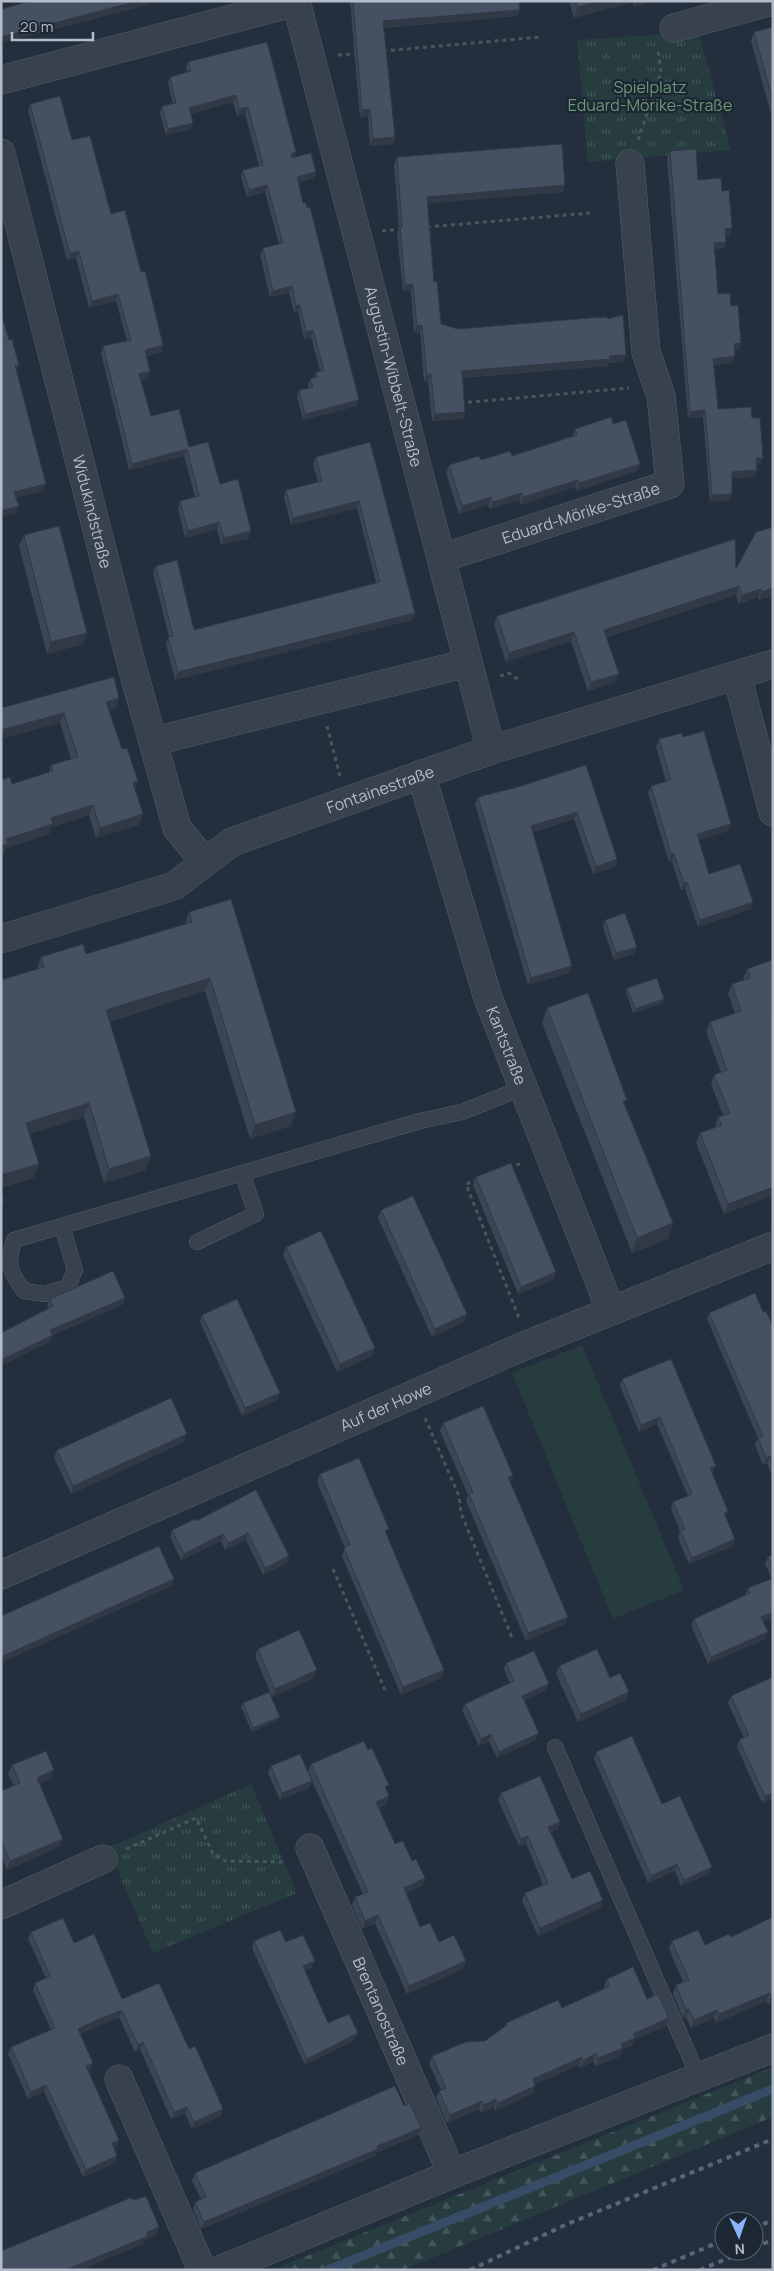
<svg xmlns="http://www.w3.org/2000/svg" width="774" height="2271" font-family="Manrope,sans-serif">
<defs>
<pattern id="forest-firs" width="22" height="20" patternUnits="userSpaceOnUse" patternTransform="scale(1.25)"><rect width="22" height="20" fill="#263c3f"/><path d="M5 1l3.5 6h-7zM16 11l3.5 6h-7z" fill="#435659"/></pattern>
<pattern id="park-tufts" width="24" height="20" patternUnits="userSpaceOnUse" patternTransform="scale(1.25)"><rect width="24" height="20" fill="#263c3f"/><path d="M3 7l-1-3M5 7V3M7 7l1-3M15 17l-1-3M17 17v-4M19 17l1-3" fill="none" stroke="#435659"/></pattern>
</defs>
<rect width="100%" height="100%" fill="#242f3e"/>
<path fill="url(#forest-firs)" d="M773,2067V2117L403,2270H272Z"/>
<path fill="url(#park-tufts)" d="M698,32L731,150L588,162L577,40Z
M251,1784L297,1893L153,1953L108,1848Z"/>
<path fill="#263c3f" d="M582,1345L684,1590L613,1619L512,1373Z"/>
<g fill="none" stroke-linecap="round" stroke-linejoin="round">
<path stroke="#394c67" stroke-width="9" d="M328,2270L773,2089"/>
<defs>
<path id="lane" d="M62,1226L75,1270L68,1287L45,1294L24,1291C9,1271 7,1265 14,1240L420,1121L462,1112L522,1088
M197,1242L256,1214L242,1173
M555,1747L699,2078"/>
<g id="street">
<path id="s1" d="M296,1L491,750"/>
<path d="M674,28L772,1"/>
<path d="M1,80L296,2"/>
<path id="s2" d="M1,153L131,663L177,828L204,861"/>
<path id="s3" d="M442,558L670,484L661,396L646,352L630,164"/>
<path d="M737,676L773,812"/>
<path d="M155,741L468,663"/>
<path id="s4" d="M421,774L488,998L611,1311"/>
<path id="s5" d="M1,939L174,886L232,842L347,801L491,750L773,664"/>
<path id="s6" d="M1,1575L524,1346L773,1246"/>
<path id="s7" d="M310,1848L452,2174"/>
<path d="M1,1905L103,1859"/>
<path d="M119,2079L202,2270"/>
<path d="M220,2270L452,2174L773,2048"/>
</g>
</defs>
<use href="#lane" stroke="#565f6c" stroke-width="16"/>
<use href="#street" stroke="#565f6c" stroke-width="29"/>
<path stroke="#44595c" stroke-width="3" stroke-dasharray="4 4" stroke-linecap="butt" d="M383,51L541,37
M338,55L357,54
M638,140L661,72L658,50
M427,227L590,213
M382,231L401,229
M460,403L629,388
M500,676L509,673L519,680
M327,726L340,776
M509,1168L524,1162
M478,1180L466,1184L519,1318
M425,1418L459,1496L461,1513L513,1640
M333,1569L385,1690
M126,1849L196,1818L213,1854L225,1861L286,1862"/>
<use href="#lane" stroke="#38414e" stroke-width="15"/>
<use href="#street" stroke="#38414e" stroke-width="28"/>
<path stroke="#5a6575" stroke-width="4" stroke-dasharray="5 5" stroke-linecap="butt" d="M754,2228L773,2220
M754,2247L773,2240
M470,2270L565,2225L773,2139
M653,2270L724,2240
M700,2270L745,2251"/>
</g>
<path fill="#3b4654" d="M350,1H519L520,10L517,16L384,28L395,137L393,144L370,146L368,116L360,117Z
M569,1H655L634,7L633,2L574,18Z
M773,27V121L751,41L754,32Z
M267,42L296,152L294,158L316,172L314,178L298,183L357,406L303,420L297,397L299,390L309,388L308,385L310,379L314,378L316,372L320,371L311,337L304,339L298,311L294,312L289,293L270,297L260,255L263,248L279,244L265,192L247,197L241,177L243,170L259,166L245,114L237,116L233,102L190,114L193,123L190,129L166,135L160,113L162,106L173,104L168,83L170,77L187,72L186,68L188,62Z
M30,104L72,140L141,272L163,345L161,352L146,356L147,378L141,380L151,416L189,447L220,484L251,531L249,538L221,545L217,529L185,538L178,508L180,501L195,497L184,456L129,470L101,353L103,346L127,341L116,301L89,308L76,258L67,260L28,111Z
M670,151L698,180L722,191L732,228L730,235H725L726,242L724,248L714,249L718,294L731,306L741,343L739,350H735L733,363L714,365L718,409L752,418L761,464H756L757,470L754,477L732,478L730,500L710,502L703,417L688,418L667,158Z
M397,157L565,185L563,192L428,203L434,282L441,324L458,329L608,319L626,355L624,362L608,363V366L463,378L465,412L463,419L432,421L428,381L424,382L420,332L414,333L411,291H403L397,234L399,228L394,164Z
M613,424L640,464L637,471L577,491L575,487L521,505L519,500L490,509L488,505L459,514L446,473L449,465L512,456L572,436L575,429Z
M370,442L415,613L412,620L175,680L166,644L168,637H169L153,573L156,566L194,630L376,583L357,508L291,525L284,497L286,490L318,482L313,464L316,457Z
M773,527V596L759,600L758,597L739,604L736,595L606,637L615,682L588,691L571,641L506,662L494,625L497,616L736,569Z
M24,535L87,633L83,644L47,654L19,546Z
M119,698L116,708L109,710L135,789L139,825L96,838L89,815L52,827L49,834L6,848L4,855L12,784L49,772L51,765L71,759L60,723L1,708Z
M683,737L728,831L699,840L709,874L753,902L750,909L698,927L685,889L681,890L672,861L669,862L648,793L651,786L666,781L656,747L659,739Z
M586,765L617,859L615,867L593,874L574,819L533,832L569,973L528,985L475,804L478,797L518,787Z
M189,912L291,1126L250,1139L205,991L109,1022L151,1156L146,1170L104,1183L84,1117L29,1134L39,1164L34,1178L1,1188L37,969L41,957L86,954L185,924Z
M605,920L634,954L614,960L603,927Z
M772,960L773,1195L724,1214L696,1143L700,1133L715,1127L718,1117L723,1115L711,1084L714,1075L721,1072L706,1032L710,1022L735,1013L728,994L732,984L744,980L743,979L747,969Z
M627,988L663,1003L633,1013L626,992Z
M547,1008L625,1105L673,1223L668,1239L632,1253L542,1023Z
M476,1177L553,1280L518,1294L473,1185Z
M381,1210L467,1314L464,1322L432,1337L378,1218Z
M286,1247L372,1356L337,1372L283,1255Z
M50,1299L122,1305L53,1335L50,1342L49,1309L47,1306Z
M763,1312L773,1326V1478L767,1463L763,1465L755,1445L758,1438L707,1319L709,1313Z
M202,1315L277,1400L242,1416L200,1322Z
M622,1379L713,1472L712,1473L726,1517L733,1546L689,1564L678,1538L680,1531L671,1509L673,1502L688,1496L657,1424L639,1432L620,1386Z
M443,1423L513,1475L511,1483L568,1617L565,1624L526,1641L466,1501L468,1495L440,1431Z
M184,1442L71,1494L54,1458L57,1450Z
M320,1474L444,1670L441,1678L401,1695L342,1556L345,1548L317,1482Z
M256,1490L289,1556L287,1563L263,1575L246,1540L225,1550L221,1541L181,1560L170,1537L172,1530L196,1521Z
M773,1555V1618L763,1622L765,1639L708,1664L691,1625L694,1619L745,1595L748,1588L772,1579L765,1564L768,1557Z
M258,1649L314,1678L272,1697L255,1656Z
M506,1663L546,1690L524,1701L536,1740L497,1758L489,1741L479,1746L462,1710L465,1704L510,1683L504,1669Z
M559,1666L610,1678L626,1700L578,1722L556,1674Z
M773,1677V1799L762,1803L737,1747L739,1740L744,1738L728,1703L731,1696Z
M243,1703L280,1717L278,1720L252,1732L241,1707Z
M596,1752L662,1804L709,1874L681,1886L675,1871L648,1883L594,1759Z
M311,1764L387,1791L389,1796L386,1804L379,1808L395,1844L412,1861L425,1878L422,1886L406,1893L420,1927L439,1942L463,1969L407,1994L375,1923L362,1929L352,1905L355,1897L363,1894L308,1772Z
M12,1765L54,1770L51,1778L39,1784L59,1847L7,1870L1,1856V1791L14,1786L8,1774Z
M271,1766L312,1781L309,1788L280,1800L268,1773Z
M501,1793L560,1822L558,1829L551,1832L572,1879L601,1908L538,1936L522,1901L525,1893L543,1885L526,1843L519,1846L498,1800Z
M773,1917V2002L768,2004L766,2001L716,2023L714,2018L691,2028L686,2017L683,2018L673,1994L676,1985L683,1982L669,1949L672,1941L705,1945L731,1937Z
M31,1932L74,1943L122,1999L189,2049L221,2116L192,2129L185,2113L171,2119L140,2049L135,2052L119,2017L80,2034L91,2070L88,2071L119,2140L117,2147L114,2148L117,2156L115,2163L83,2177L44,2092L28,2099L8,2054L11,2047L51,2030L33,1990L35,1983L46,1978L28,1939Z
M254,1941L286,1942L312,1968L305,1971L328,2023L355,2040L305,2065L252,1948Z
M607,1979L647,1999L669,2018L666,2026L634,2040L632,2045L622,2050L620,2056L596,2066L593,2061L580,2069L579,2065L535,2084L533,2093L495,2111L494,2107L481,2113L479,2109L447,2123L436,2098L439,2091L441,2090L429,2064L432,2056L485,2041L505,2027L506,2023L562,2008L605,1989L604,1986Z
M404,2106L421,2128L418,2135L376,2153L375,2156L201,2229L193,2209L195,2202L201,2199L192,2181L195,2173Z"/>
<path fill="#303945" d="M138,1H150L149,5L1,43V37Z
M599,1H633V2L574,18L578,7Z
M636,1H655L634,7Z
M520,10L517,16L381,28L383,21Z
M236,95L233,102L187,115L189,108Z
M248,107L245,114L237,116L239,109Z
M370,109L368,116L360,117L362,110Z
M193,123L190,129L166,135L168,129Z
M395,137L393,144L370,146L373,139Z
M296,152L293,159L288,160L291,154Z
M316,172L314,178L294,184L297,177Z
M267,185L265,192L247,197L249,190Z
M565,185L563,192L425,204L427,197Z
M732,228L730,235H722L725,229Z
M726,242L724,248L712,249L714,243Z
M79,251L76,258L67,260L70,254Z
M413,284L411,291H403L405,285Z
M292,286L289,293L270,297L273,291Z
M118,294L116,301L89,308L92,301Z
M300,305L298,311L294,312L296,306Z
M422,325L420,332L414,333L417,326Z
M313,330L311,337L304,339L306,332Z
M741,343L739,350H732L734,344Z
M163,345L161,352L142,357L145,350Z
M626,355L624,362L608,363V366L460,378L462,371Z
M735,356L733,363L711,365L713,359Z
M15,365H19L17,371Z
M150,371L147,378L136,381L139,374Z
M431,374L428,381L424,382L427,375Z
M359,400L357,406L303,420L305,414Z
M705,410L703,417L688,418L690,412Z
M465,412L463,419L432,421L435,414Z
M187,449L184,456L129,470L132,464Z
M756,458H763L761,464L753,465Z
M640,464L637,471L577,491L579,483Z
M757,470L754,477L729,479L732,472Z
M578,480L575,487L521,505L523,497Z
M46,484L43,491L12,499L14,492Z
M522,493L519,500L490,509L493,502Z
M732,494L730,500L710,502L712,495Z
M491,497L488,505L459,514L462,506Z
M359,501L357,508L291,525L293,518Z
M19,506L17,513L1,517V511Z
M219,522L217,529L185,538L188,531Z
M251,531L249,538L221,545L224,538Z
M739,586L736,595L601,638L604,630Z
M773,588V596L759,600L762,592Z
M761,589L758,597L739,604L742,595Z
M415,613L412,620L175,680L178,672Z
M574,632L571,641L506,662L509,653Z
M87,633L83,644L47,654L51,642Z
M619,674L615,682L588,691L591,682Z
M119,698L116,708L103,712L106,702Z
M64,713L60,723L1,739V730Z
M138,781L134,791L133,783Z
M93,805L89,815L52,827L49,834L6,848L4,855H1V846L6,839L51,818Z
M577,812L574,819L528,833L531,826Z
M143,814L139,825L96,838L100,828Z
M731,824L728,831L695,841L697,834Z
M671,854H674L672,861L669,862Z
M617,859L615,867L593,874L596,867Z
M687,882L685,889L681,890L684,883Z
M753,902L750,909L698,927L700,920Z
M637,947L634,954L614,960L616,953Z
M572,966L569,973L528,985L531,978Z
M210,978L205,991L101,1024L106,1010Z
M664,999L663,1003L633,1013L635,1009Z
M89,1103L84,1117L21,1137L26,1123Z
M296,1112L291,1126L250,1139L255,1125Z
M151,1156L146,1170L104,1183L109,1169Z
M39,1164L34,1178L1,1188V1175Z
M773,1187V1195L724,1214L728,1204Z
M673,1223L668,1239L632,1253L637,1238Z
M556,1272L553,1280L518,1294L521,1287Z
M125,1298L122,1305L53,1335L50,1342L1,1366V1360L50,1330Z
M467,1314L464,1322L432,1337L435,1329Z
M375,1348L372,1356L337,1372L340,1364Z
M280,1393L277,1400L242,1416L245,1408Z
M660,1417L657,1424L639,1432L641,1425Z
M187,1434L184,1442L71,1494L73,1486Z
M770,1456L767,1463L763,1465L766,1458Z
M716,1466L713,1472L708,1475L710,1468Z
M513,1475L511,1483L508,1477Z
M728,1511L726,1517L724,1513Z
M248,1533L246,1540L225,1550L228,1543Z
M223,1534L221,1541L181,1560L184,1554Z
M735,1539L733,1546L689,1564L692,1558Z
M289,1556L287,1563L263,1575L265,1568Z
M174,1579L172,1586L1,1663V1657Z
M773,1612V1618L759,1624L761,1617Z
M568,1617L565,1624L526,1641L528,1633Z
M768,1632L765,1639L708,1664L711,1657Z
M317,1670L314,1678L272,1697L275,1689Z
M444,1670L441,1678L401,1695L403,1687Z
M549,1684L546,1690L520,1703L522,1696Z
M629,1692L626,1700L578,1722L581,1714Z
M280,1717L278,1720L252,1732L253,1728Z
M539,1733L536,1740L497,1758L499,1752Z
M491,1734L489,1741L479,1746L481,1739Z
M54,1770L51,1778L34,1786L37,1778Z
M312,1781L309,1788L280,1800L282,1793Z
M773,1793V1799L762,1803L765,1796Z
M389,1796L386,1804L373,1810L376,1802Z
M560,1822L558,1829L546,1834L548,1827Z
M528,1836L526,1843L519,1846L521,1839Z
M63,1839L59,1847L7,1870L10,1861Z
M677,1864L675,1871L648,1883L651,1876Z
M712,1867L709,1874L681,1886L684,1880Z
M425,1878L422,1886L401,1896L404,1888Z
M603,1900L601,1908L538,1936L540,1928Z
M378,1915L375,1923L362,1929L365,1921Z
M315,1961L312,1968L300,1973L303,1966Z
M466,1961L463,1969L407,1994L409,1986Z
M770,1993L766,2001L716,2023L719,2014Z
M773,1995V2002L768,2004L771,1996Z
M689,2009L686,2017L683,2018L686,2010Z
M122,2010L119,2017L76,2036L78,2029Z
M717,2010L714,2018L691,2028L694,2020Z
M669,2018L666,2026L634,2040L632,2045L622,2050L620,2056L596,2066L598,2058L621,2044L633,2034Z
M358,2033L355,2040L305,2065L307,2059Z
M143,2042L140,2049L135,2052L138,2045Z
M596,2053L593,2061L580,2069L583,2061Z
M582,2057L579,2065L530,2087L533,2079Z
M93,2063L91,2070L83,2073L86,2066Z
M46,2085L44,2092L28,2099L31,2092Z
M535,2086L533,2093L495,2111L498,2103Z
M496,2099L494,2107L481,2113L484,2105Z
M482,2101L479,2109L447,2123L450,2115Z
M187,2107L185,2113L171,2119L174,2112Z
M223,2109L221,2116L192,2129L194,2122Z
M421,2128L418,2135L376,2153L375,2156L201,2229L204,2222L377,2146Z
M119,2140L117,2147L109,2150L112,2143Z
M117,2156L115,2163L83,2177L86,2170Z
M159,2227L156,2235L146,2240L143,2244L81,2270H65Z"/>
<path fill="#455162" stroke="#303945" d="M31,1H138L1,37V9Z
M353,1H519L520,10L383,21L395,137L373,139L370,109L362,110Z
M576,1H599L578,7Z
M773,27V101L754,32Z
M267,42L296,152L291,154L292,158L311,153L316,172L297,177L303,203H306L307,208L310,207L359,400L305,414L299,390L313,387L310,379L317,377L316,372L324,370L313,330L306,332L300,305L296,306L292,286L273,291L263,248L283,243L267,185L249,190L243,170L263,165L248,107L239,109L236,95L189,108L193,123L168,129L162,106L176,103L170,77L191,71L188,62Z
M60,96L72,140L90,136L111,214L125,210L141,272L145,271L163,345L145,350L150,371L139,374L151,416L179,409L189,447L208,442L220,484L238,479L251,531L224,538L219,522L188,531L180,501L199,496L187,449L132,464L103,346L131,340L118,294L92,301L79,251L70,254L30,104Z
M562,144L565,185L427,197L434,282L437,281L441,324L458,329L589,318L607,317L608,319L623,315L626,355L610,356V359L462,371L465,412L435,414L431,374L427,375L422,325L417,326L413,284L405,285L400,227H402L397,157Z
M696,149L698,180L721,178L722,191L729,190L732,228L725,229L726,242L714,243L718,294L730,293L731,306L738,305L741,343L734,344L735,356L713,359L718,409L751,407L752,418H760L763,458H756L757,470L732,472V494L712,495L705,410L690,412L670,151Z
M1,313L9,340L12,339L19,365H15L46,484L14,492L19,506L1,511Z
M611,417L613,424L626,420L640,464L579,483L578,480L523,497L522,493L493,502L491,497L462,506L449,465L479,456L481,460L510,451L512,456L577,435L575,429Z
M370,442L415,613L178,672L168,637L173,636L156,566L177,560L194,630L380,582L359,501L293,518L286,490L322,481L316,457Z
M59,526L87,633L51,642L24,535Z
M773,527V588L762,592L761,589L742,595L739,586L604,630L619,674L591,682L574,632L509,653L497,616L735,539L736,569L756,532Z
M114,677L119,698L106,702L122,749L127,748L138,781L133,783L143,814L100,828L93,805L51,818L53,824L6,839L8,844L1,846V780L10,777L12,784L53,771L51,765L78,757L64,713L1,730V708Z
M704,731L731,824L697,834L709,874L740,864L753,902L700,920L687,882L684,883L674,854H671L651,786L671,780L659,739L682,733L683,737Z
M586,765L617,859L596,867L577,812L531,826L572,966L531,978L478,797L518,787Z
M231,899L296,1112L255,1125L210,978L106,1010L151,1156L109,1169L89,1103L26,1123L39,1164L1,1175V980L44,967L41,957L83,944L86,954L192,922L189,912Z
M625,913L637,947L616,953L605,920Z
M772,960L773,1187L728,1204L700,1133L722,1125L718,1117L730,1113L714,1075L727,1070L710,1022L741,1011L732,984L750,978L747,969Z
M657,978L664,999L635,1009L627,988Z
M588,993L627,1100L623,1101L673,1223L637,1238L547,1008Z
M511,1163L556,1272L521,1287L476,1177Z
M1,1192L4,1201L1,1202Z
M413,1196L467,1314L435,1329L381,1210Z
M321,1231L375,1348L340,1364L286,1247Z
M113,1271L125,1298L50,1330L53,1335L1,1360V1333L53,1306L50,1299Z
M755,1293L763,1312L766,1311L773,1326V1335H772L773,1337V1465L770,1456L766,1458L758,1438L763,1436L709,1313Z
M237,1299L280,1393L245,1408L202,1315Z
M671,1359L716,1466L710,1468L728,1511L724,1513L735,1539L692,1558L681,1531L685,1529L673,1502L692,1494L660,1417L641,1425L622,1379Z
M171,1398L187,1434L73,1486L57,1450Z
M483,1406L513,1475L508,1477L568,1617L528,1633L469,1494L473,1492L443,1423Z
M359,1458L389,1529L385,1531L444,1670L403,1687L344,1548L350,1545L320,1474Z
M256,1490L289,1556L265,1568L248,1533L228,1543L223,1534L184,1554L172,1530L195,1519L196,1521Z
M159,1546L174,1579L1,1657V1616Z
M773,1555V1569L768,1557Z
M773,1578V1612L761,1617L768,1632L711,1657L694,1619L750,1593L748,1588Z
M299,1630L317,1670L275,1689L258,1649Z
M597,1649L610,1678L620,1673L629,1692L581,1714L559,1666Z
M534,1651L549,1684L522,1696L539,1733L499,1752L491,1734L481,1739L465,1704L514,1681L506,1663Z
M773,1677V1793L765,1796L739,1740L749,1735L731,1696Z
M269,1692L280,1717L253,1728L243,1703Z
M632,1736L662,1804L680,1796L712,1867L684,1880L677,1864L651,1876L596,1752Z
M364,1741L368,1750L372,1748L389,1785L385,1787L389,1796L376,1802L395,1844L403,1841L412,1861L416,1859L425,1878L404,1888L420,1927L430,1923L439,1942L454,1935L466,1961L409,1986L378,1915L365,1921L355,1897L368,1892L311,1764Z
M46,1751L54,1770L37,1778L63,1839L10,1861L1,1840V1791L20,1783L12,1765Z
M300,1754L312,1781L282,1793L271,1766Z
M540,1776L560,1822L548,1827L572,1879L590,1871L603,1900L540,1928L525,1893L548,1883L528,1836L521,1839L501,1793Z
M773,1917V1995L771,1996L770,1993L719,2014L717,2010L694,2020L689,2009L686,2010L676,1985L689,1980L672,1941L698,1930L705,1945L729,1934L731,1937Z
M63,1918L74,1943L94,1934L122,1999L159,1983L189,2049L195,2046L223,2109L194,2122L187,2107L174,2112L143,2042L138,2045L122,2010L99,2019L78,2029L93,2063L86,2066L119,2140L112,2143L117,2156L86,2170L46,2085L31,2092L11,2047L55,2028L35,1983L50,1976L31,1932Z
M280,1930L286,1942L303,1935L315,1961L303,1966L328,2023L349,2014L358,2033L307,2059L254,1941Z
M633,1967L647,1999L658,1994L669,2018L633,2034L635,2038L621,2044L623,2048L598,2058L596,2053L583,2061L582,2057L533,2079L535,2086L498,2103L496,2099L484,2105L482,2101L450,2115L439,2091L446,2088L432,2056L466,2042L485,2041L507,2025L506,2023L558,2000L562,2008L610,1986L607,1979Z
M395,2086L404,2106L410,2103L421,2128L377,2146L378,2149L204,2222L195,2202L206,2197L195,2173Z
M146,2196L159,2227L148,2232L146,2237L65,2270H1V2251L130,2198L135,2200Z"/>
<g text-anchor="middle" stroke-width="4.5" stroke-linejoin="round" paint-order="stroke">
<g font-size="16" fill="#6b9a76" stroke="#1d2633">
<text x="650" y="93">Spielplatz<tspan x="650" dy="18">Eduard-Mörike-Straße</tspan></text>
</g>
<g font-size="16" fill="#b4bcc9" stroke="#1d2633">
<text dy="6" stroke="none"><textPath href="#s1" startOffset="388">Augustin-Wibbelt-Straße</textPath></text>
<text dy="6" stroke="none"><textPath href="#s2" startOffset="370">Widukindstraße</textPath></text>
<text dy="6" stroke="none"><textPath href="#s3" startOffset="146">Eduard-Mörike-Straße</textPath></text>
<text dy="6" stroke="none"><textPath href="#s5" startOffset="411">Fontainestraße</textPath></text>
<text dy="6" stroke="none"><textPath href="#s4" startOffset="285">Kantstraße</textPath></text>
<text dy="6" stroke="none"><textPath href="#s6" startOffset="420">Auf der Howe</textPath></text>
<text dy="6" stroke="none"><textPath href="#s7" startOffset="178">Brentanostraße</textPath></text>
</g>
</g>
<rect width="774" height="2271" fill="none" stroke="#b4bcc9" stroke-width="5"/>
<g transform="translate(739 2236) rotate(177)"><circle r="24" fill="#1d2633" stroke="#59626f"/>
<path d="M0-4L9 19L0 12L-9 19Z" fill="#8ab4f8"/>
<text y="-8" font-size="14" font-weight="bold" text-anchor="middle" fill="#b4bcc9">N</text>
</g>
<path d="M12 32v8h81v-8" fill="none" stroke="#b4bcc9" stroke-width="2.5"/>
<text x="20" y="32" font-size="15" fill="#b4bcc9" stroke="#1d2633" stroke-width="4" paint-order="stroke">20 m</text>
</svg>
